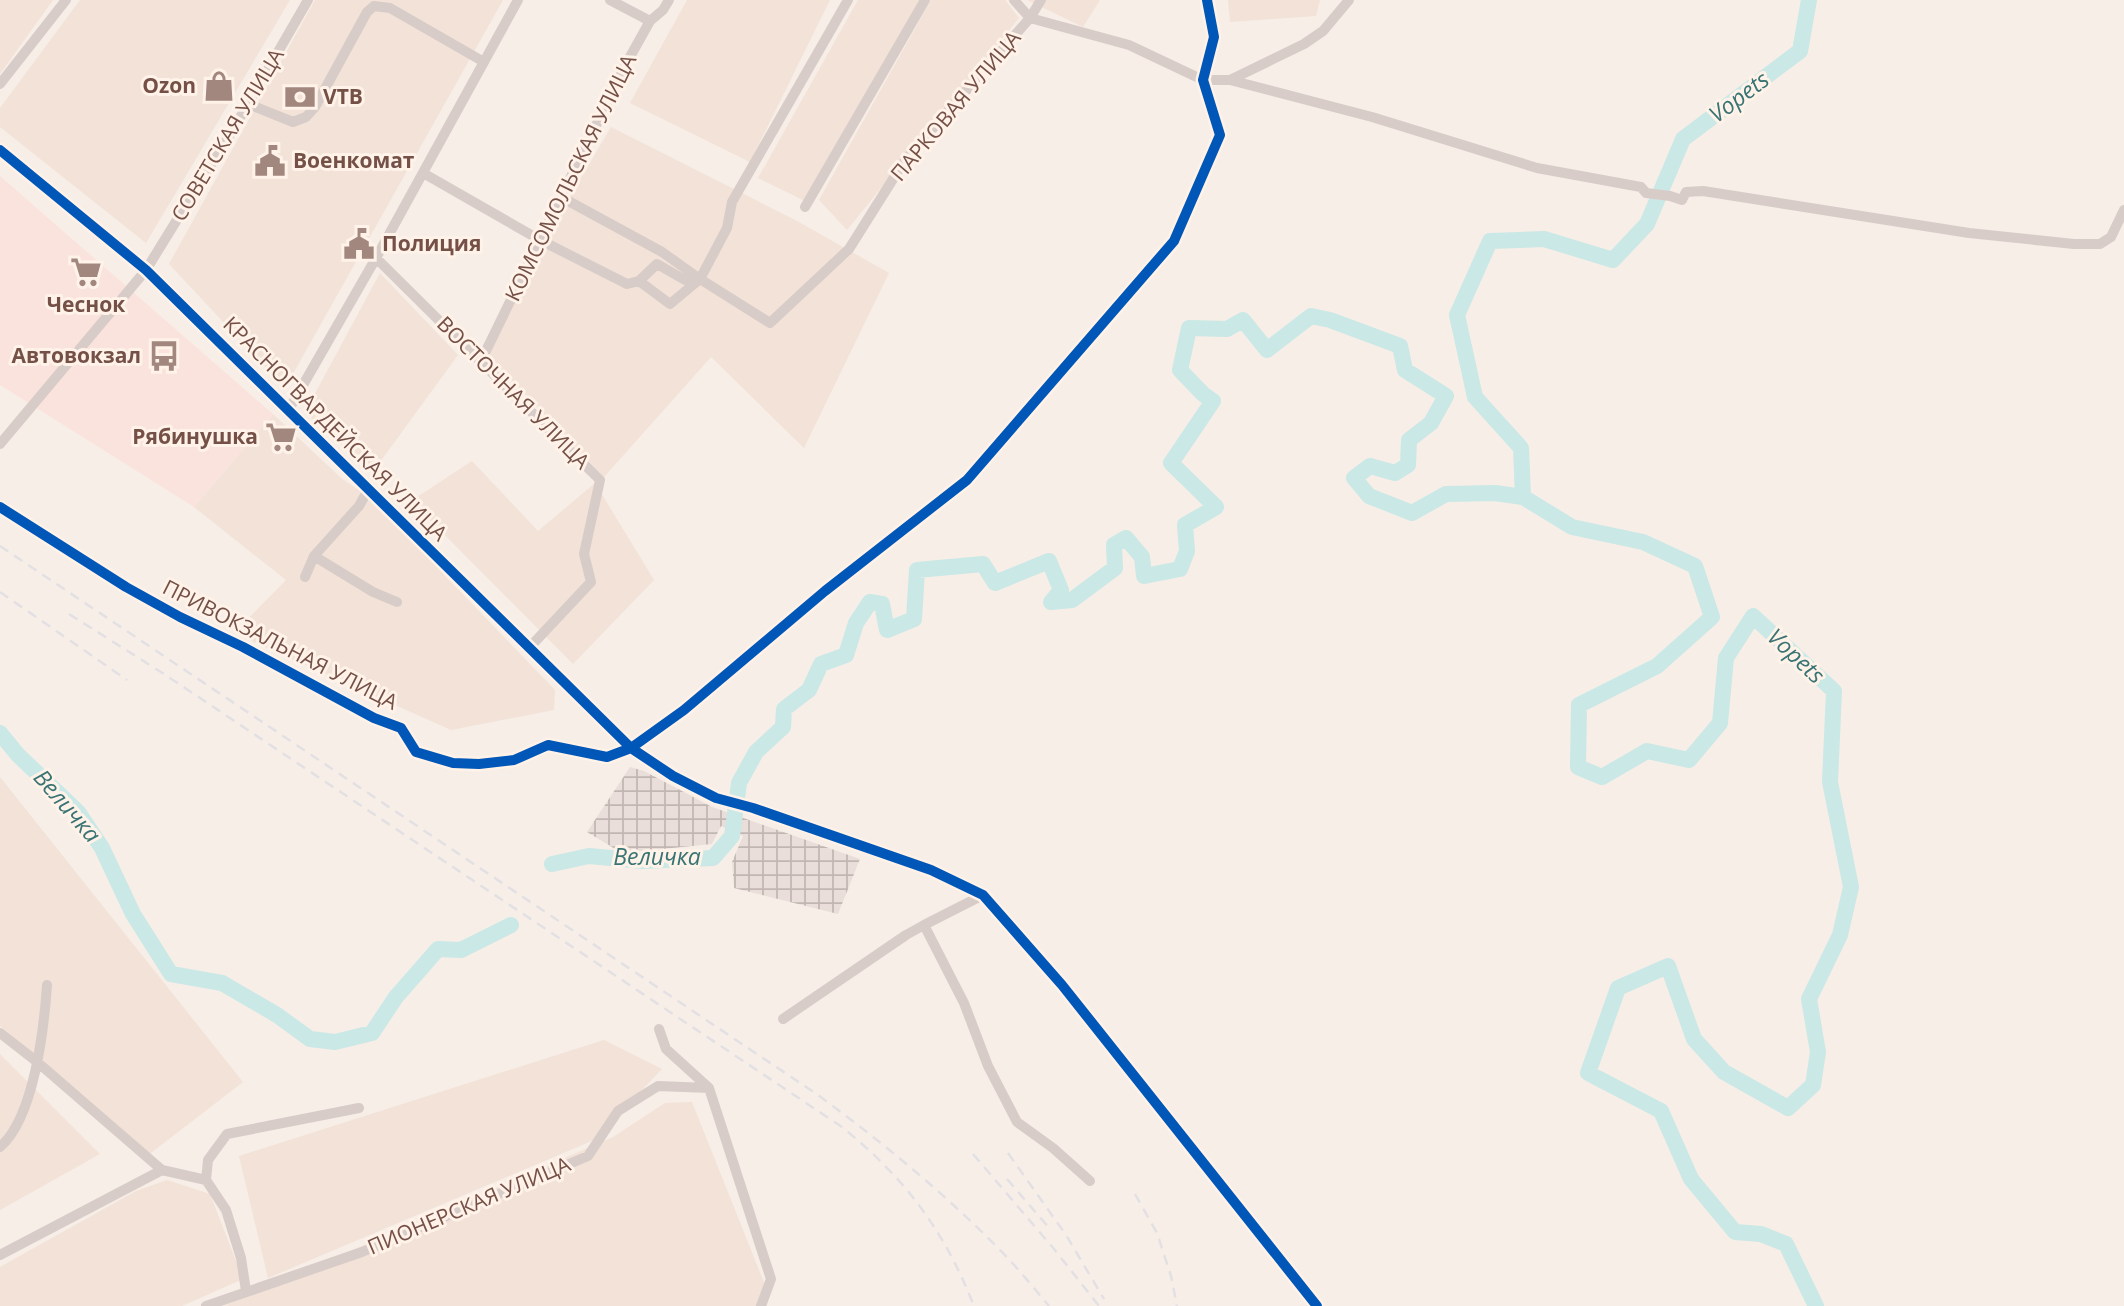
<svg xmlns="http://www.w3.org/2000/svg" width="2124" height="1306" font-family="'Open Sans',sans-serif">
<defs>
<pattern id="industrial-grid" width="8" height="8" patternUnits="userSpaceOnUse" patternTransform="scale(1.75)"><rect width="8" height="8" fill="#e9ded9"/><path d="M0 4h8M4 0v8" fill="none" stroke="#c1b6b2"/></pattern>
</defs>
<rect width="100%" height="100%" fill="#f7eee7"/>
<path fill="#f2e2d7" d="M0,0H53L0,74Z
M80,0H290L146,243L0,127V108Z
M315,0H503L285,388L169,264Z
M687,0H830L750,162L630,103Z
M858,0H922L807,202L758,178Z
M931,0H1005L1019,18L847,230L819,200Z
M1027,0H1100L1083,27Z
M1228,0H1320L1316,16L1230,22Z
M611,127L797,221L889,273L804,448L711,357L604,477L485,352L522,278Z
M380,273L458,355L372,473L305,412Z
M273,414L341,478L369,497L555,690L554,710L451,730L234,633L286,580L194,507Z
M472,461L538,531L595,483L654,580L573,664L411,501Z
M0,777L243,1082L147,1156L0,1026Z
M604,1040L662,1069L594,1140L268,1278L239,1156Z
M0,1054L100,1154L0,1210Z
M692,1102L765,1285L757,1306H224L613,1137L665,1103Z
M167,1180L210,1194L243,1279L182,1306H0V1267L136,1191Z"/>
<path fill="#fbe3dd" d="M0,176L273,414L194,507L0,385Z"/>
<path fill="url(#industrial-grid)" d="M630,767L644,771L712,807L860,859L838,914L734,888L732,862L743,836L721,826L712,844L622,853L587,832Z"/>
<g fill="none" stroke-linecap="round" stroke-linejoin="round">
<path stroke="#c9e8e6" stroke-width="16" d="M1809,0L1800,51L1683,139L1647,224L1613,260L1544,239L1490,241L1457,315L1475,397L1521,448L1523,497L1572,527L1643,542L1695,566L1712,617L1657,666L1579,705L1578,767L1602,777L1647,751L1689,760L1720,723L1726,658L1753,616L1834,691L1830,782L1851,887L1840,935L1809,999L1818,1052L1813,1085L1788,1108L1724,1072L1694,1039L1668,966L1618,988L1588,1073L1661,1111L1691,1179L1735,1232L1761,1234L1786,1244L1816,1306
M0,733L18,755L78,812L102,848L133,914L171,974L222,983L277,1015L310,1039L335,1042L372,1033L396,997L438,949L461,950L511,925
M552,864L589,856L643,861L713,858L732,836L739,783L756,752L783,727L784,709L809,690L821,664L846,655L856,623L870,602L882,604L887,630L914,619L917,570L983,564L995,583L1049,561L1061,590L1051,602L1072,600L1115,568L1114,545L1126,538L1142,557L1144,576L1180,569L1187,551L1185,525L1216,507L1171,463L1213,401L1203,394L1180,370L1189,328L1227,329L1243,320L1267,350L1311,316L1330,320L1400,346L1405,370L1446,396L1431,423L1409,440L1408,465L1395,473L1370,466L1354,478L1369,496L1412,513L1446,494L1495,493L1523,497"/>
<path stroke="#d8ccc9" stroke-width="10" d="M610,0L650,21
M1014,0L1030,18L1041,0
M1230,80L1372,117L1537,168L1641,187L1646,193L1670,196L1682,200L1686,192L1703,191L1969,233L2074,244H2100L2111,237L2124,210
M0,84L66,0
M248,104L293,122L306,117L315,107L367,12L374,6L390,8L484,62
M423,173L540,240L627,284L639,281L670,304L700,279L685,280L657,264L639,281
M561,197L662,252L700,279L770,323L849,249L905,160L1030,18L1129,45L1203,80H1230L1304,44L1323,31L1349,0
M805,207L925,0
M376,258L600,480L584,554L591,582L529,648
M700,279L727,228L732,202L848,0
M481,361L626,64L650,21L663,10L669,0
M288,411L376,258L518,0
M0,444L146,270L241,116L308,0
M0,507L126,587L180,617L243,647L374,718L401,728L416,752L453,763L479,764L514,760L548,745L607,757L631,748L684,710L825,591L967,480L1174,241L1220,135L1203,80L1214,37L1207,0
M314,556L373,592L397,602
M305,577L314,556L359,506L368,490
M983,895L924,925L964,1003L988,1066L1017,1122L1053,1148L1090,1181
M783,1019L906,935L924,925
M659,1029L666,1049L709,1088L771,1279L761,1306
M0,1033L36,1061L162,1170L206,1180
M0,1147C34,1118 44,1029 47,985
M0,1255L162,1170
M246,1291L241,1258L226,1210L206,1180L208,1160L227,1134L359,1108
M206,1306L362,1252L588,1156L618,1111L658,1086L709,1088"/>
<path stroke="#d8ccc9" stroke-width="14" d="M0,150L146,270L631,748L673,776L716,798L753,808L931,870L983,895L1062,985L1317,1306"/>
<path stroke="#e3e0e4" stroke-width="2.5" stroke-dasharray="10 7" stroke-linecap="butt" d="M0,546L818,1095C882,1142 943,1192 999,1249C1017,1267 1033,1287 1049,1306
M0,592L127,680
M69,614L164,674L842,1127C905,1178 944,1230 974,1306
M1008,1153L1066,1235L1104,1299
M973,1154L1054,1249L1099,1306
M1007,1179L1050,1229
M1135,1194L1157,1233L1171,1276L1177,1306"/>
<defs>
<path id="cycleway" d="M0,150L146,270L631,748L673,776L716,798L753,808L931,870L983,895L1062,985L1317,1306
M0,507L126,587L180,617L243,647L374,718L401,728L416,752L453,763L479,764L514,760L548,745L607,757L631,748L684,710L825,591L967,480L1174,241L1220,135L1203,80L1214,37L1207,0"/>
</defs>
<use href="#cycleway" stroke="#fff2e8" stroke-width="15"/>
<use href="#cycleway" stroke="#0057b8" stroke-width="10"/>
</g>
<defs>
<symbol id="shop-bare" viewBox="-9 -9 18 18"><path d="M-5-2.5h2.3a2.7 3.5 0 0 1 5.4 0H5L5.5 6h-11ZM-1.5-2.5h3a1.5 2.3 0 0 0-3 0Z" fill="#a2877f" stroke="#fff2e8" stroke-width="2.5" paint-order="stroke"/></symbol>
<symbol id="bank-bare" viewBox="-9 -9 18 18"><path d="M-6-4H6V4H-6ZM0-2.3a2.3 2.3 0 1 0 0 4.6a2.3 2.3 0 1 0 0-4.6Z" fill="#a2877f" stroke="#fff2e8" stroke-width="2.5" paint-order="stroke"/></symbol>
<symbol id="civic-bare" viewBox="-9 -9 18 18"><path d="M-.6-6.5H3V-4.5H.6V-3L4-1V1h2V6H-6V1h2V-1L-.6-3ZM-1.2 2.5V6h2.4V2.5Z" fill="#a2877f" stroke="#fff2e8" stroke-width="2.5" paint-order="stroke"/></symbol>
<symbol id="supermarket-bare" viewBox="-9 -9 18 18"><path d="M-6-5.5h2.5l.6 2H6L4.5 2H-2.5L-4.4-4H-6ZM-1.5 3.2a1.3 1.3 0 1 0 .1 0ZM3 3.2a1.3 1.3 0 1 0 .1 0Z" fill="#a2877f" stroke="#fff2e8" stroke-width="2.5" paint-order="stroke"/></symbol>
<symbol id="bus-bare" viewBox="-9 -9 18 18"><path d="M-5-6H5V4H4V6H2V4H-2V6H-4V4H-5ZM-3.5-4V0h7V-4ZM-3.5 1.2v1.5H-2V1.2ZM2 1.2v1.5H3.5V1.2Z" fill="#a2877f" stroke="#fff2e8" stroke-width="2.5" paint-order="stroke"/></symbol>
</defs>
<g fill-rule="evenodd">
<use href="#shop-bare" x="197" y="64" width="44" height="44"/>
<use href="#bank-bare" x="278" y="75" width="44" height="44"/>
<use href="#civic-bare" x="248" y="139" width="44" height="44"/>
<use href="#civic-bare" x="337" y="222" width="44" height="44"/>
<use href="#supermarket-bare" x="64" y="250" width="44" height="44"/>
<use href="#bus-bare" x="142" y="334" width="44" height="44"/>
<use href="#supermarket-bare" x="259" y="415" width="44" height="44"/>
</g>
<g text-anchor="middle" stroke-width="6" stroke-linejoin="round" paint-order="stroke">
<g font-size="21" font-weight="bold" fill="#755047" stroke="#fff2e8" text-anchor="end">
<text x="196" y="93">Ozon</text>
<text x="323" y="104" text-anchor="start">VTB</text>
<text x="293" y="168" text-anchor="start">Военкомат</text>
<text x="382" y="251" text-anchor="start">Полиция</text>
<text x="86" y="312" text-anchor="middle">Чеснок</text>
<text x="141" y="363">Автовокзал</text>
<text x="258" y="444">Рябинушка</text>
</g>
<g font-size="21" fill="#755047" stroke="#fff2e8">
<text transform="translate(956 106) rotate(-50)" y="7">ПАРКОВАЯ УЛИЦА</text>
<text transform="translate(228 135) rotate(-59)" y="7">СОВЕТСКАЯ УЛИЦА</text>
<text transform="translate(571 178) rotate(-64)" y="7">КОМСОМОЛЬСКАЯ УЛИЦА</text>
<text transform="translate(513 393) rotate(45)" y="7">ВОСТОЧНАЯ УЛИЦА</text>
<text transform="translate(335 429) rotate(45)" y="7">КРАСНОГВАРДЕЙСКАЯ УЛИЦА</text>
<text transform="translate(280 645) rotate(27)" y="7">ПРИВОКЗАЛЬНАЯ УЛИЦА</text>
<text transform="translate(469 1206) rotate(-23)" y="7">ПИОНЕРСКАЯ УЛИЦА</text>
</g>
<g font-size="23" font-style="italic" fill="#387474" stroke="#fff2e8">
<text transform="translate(1739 97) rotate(-37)" y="8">Vopets</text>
<text transform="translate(1796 656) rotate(43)" y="8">Vopets</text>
<text transform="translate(67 806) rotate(49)" y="8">Величка</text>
<text x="657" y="865">Величка</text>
</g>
</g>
</svg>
